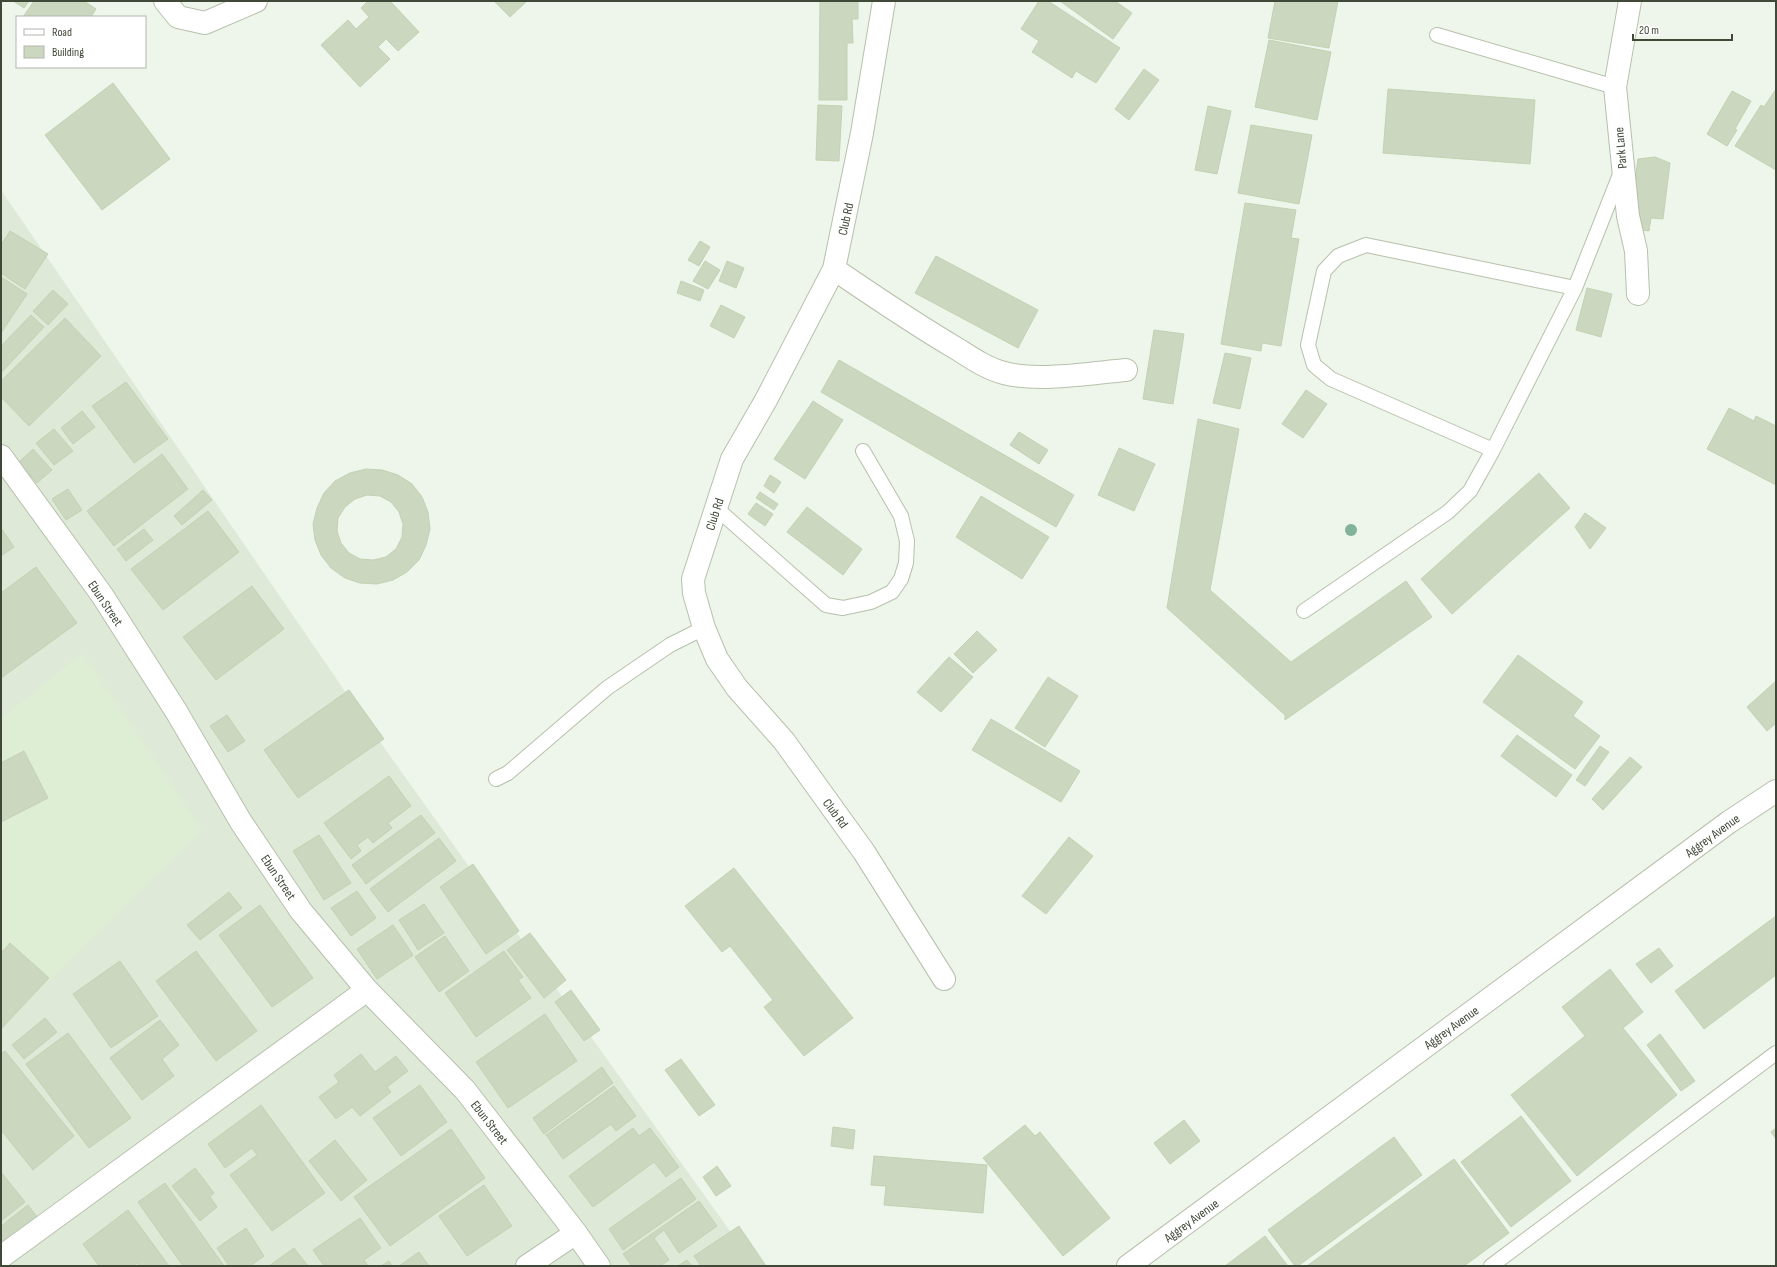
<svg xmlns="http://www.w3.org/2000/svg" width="1777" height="1267" font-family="'Sofia Sans Condensed',sans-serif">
<rect width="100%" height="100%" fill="#eef5ea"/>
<path fill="#dfe9d8" d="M1,190L375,735L755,1266H1Z"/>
<path fill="#deeed4" d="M83,653L202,830L1,1028V719Z"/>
<path fill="#cbd7bf" stroke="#c2d2b2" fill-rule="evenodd" d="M13,1H29L24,8Z
M34,1H84L96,9L91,17H23Z
M368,1H390L419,32L398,51L386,39L378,47L390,59L360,87L321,45L348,20L356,29L369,17L361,8Z
M494,1H527L510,17Z
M820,1H858V19H852L853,43H847V100H819Z
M1039,1H1048L1120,48L1096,83L1076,71L1072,78L1032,52L1039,41L1021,29Z
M1060,1H1115L1132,13L1113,39Z
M1275,1H1338L1329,48L1268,38Z
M1269,40L1331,52L1317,120L1255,107Z
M1144,69L1159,80L1129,120L1115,109Z
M113,83L170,159L102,210L45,135Z
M1388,89L1535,100L1530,164L1383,153Z
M1776,89V170L1735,146L1761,105L1764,107Z
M1732,91L1751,101L1735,129L1737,130L1727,146L1707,134Z
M818,105L842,106L839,161L816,160Z
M1208,106L1231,111L1217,174L1195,170Z
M1251,125L1312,135L1299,204L1238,193Z
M1655,157L1670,163L1663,219L1651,218L1649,231L1633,229L1630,215L1638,159Z
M1245,203L1296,210L1291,238L1299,239L1281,346L1262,343L1261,351L1221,344Z
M10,231L48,254L25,289L1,273V245Z
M700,241L710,247L699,266L688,260Z
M936,256L1038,310L1018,348L915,293Z
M705,261L720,270L708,289L693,281Z
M727,261L744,268L736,288L719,281Z
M1,277L27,294L1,333Z
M681,281L704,290L700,301L677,293Z
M1587,288L1612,294L1601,337L1576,330Z
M53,290L68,304L48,325L33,311Z
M721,305L745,317L734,338L710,326Z
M31,315L44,327L1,373V346Z
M65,318L101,356L29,426L1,397V381Z
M1154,330L1184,334L1173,404L1143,399Z
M1225,353L1251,358L1240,409L1213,403Z
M839,360L1074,495L1056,527L821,392Z
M126,382L168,439L134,463L92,406Z
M1306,390L1327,404L1303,438L1282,424Z
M813,401L843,420L805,479L774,459Z
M1729,408L1754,421L1756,416L1776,426V485L1707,449Z
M82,411L95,427L73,444L61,428Z
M1198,419L1239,429L1210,590L1291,662L1406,581L1432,617L1285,720V715L1167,608Z
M54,429L73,451L54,465L36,443Z
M1019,432L1048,450L1039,464L1010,445Z
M1119,448L1155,464L1134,511L1098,495Z
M33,449L52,470L37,483L19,462Z
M162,454L188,489L114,546L87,511Z
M366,469L382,470L398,475L412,484L422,497L428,512L430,529L426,545L419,560L407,572L393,580L377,584L360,583L345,578L331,568L321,555L315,540L313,524L317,508L324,493L335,481L350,473ZM367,495L380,496L391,502L399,512L403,524L402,537L396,549L386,557L373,560L360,559L349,553L341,543L337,531L338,518L345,507L355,499Z
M1539,473L1570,508L1452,614L1421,579Z
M770,475L781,482L774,493L764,486Z
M68,489L82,510L66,520L52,499Z
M203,490L212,500L182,525L174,516Z
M760,492L778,504L774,510L756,498Z
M981,496L1049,537L1022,579L956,537Z
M756,503L773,514L765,526L748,514Z
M807,507L862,549L843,575L787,532Z
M208,511L239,552L163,610L131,569Z
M1585,513L1606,528L1590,549L1575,527Z
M1,528L14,547L1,556Z
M144,529L153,540L126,561L117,549Z
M36,567L77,623L1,678V593Z
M252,586L284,629L216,680L183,637Z
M977,631L997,650L973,673L954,654Z
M1518,655L1583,702L1573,716L1600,736L1575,769L1483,702Z
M949,657L973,677L941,712L917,692Z
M1048,677L1078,696L1045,747L1015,728Z
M1776,681V723L1767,731L1747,707Z
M349,690L384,739L298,798L264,750Z
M227,715L245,741L228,752L210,726Z
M991,719L1080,771L1061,802L972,750Z
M1517,735L1572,775L1556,797L1501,756Z
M1600,746L1609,752L1585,786L1576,780Z
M24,751L48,798L1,822V763Z
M1630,757L1642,767L1603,810L1592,799Z
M389,776L411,806L388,823L392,828L373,843L368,837L357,845L361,851L351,859L324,823Z
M421,815L435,833L366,884L352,865Z
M319,835L351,883L324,900L293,851Z
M1069,837L1093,856L1046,914L1022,896Z
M439,838L456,861L388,912L370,889Z
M473,864L519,931L486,954L440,887Z
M734,868L853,1018L804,1056L764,1007L773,1000L730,946L722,952L685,906Z
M357,891L376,918L351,936L331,908Z
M229,892L242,908L200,940L187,925Z
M424,904L444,933L418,950L399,920Z
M260,905L313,978L272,1007L219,935Z
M1776,916V975L1704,1029L1675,991Z
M393,925L413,955L377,979L357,949Z
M530,933L566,980L544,998L507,950Z
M445,936L469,971L439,992L415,957Z
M10,943L49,978L1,1029V953Z
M1659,948L1673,966L1651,983L1636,964Z
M196,951L257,1031L216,1061L156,981Z
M504,951L523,977L518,980L531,998L476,1037L445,993Z
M120,961L158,1016L111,1048L73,994Z
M1610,969L1643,1012L1623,1028L1677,1095L1577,1176L1511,1095L1585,1036L1562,1007Z
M571,990L600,1030L584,1041L555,1002Z
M545,1014L577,1061L508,1108L476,1062Z
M45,1018L57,1032L24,1059L12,1045Z
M160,1020L179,1045L162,1059L174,1076L142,1100L110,1058Z
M68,1033L131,1118L89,1148L26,1064Z
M1660,1034L1695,1081L1681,1091L1647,1045Z
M5,1051L74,1136L33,1170L1,1130V1054Z
M361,1054L375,1072L396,1056L408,1071L387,1087L391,1092L360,1116L352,1107L336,1119L319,1097L339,1082L334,1075Z
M681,1059L715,1105L699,1116L665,1070Z
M602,1067L613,1083L544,1134L533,1118Z
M420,1085L447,1122L401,1156L373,1118Z
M614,1086L636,1116L616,1131L611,1124L563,1159L546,1135Z
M261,1105L325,1193L272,1231L230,1175L257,1155L252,1148L225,1168L208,1144Z
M1521,1116L1571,1181L1511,1227L1461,1162Z
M1184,1120L1200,1141L1170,1164L1154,1143Z
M1025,1125L1035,1136L1040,1132L1110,1218L1063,1256L983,1158Z
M833,1127L855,1130L853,1149L831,1146Z
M633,1128L639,1136L650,1128L679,1167L666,1177L654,1162L593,1207L569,1176Z
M1776,1128V1139L1771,1132Z
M451,1129L485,1178L390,1246L354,1197Z
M1394,1137L1422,1175L1298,1266H1295L1268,1230Z
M335,1140L367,1180L341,1201L309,1161Z
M874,1156L987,1165L983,1213L884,1205L886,1186L871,1185Z
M1454,1159L1509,1233L1464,1266H1307Z
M717,1166L731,1186L716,1196L703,1177Z
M195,1168L214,1193L210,1197L217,1207L200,1221L172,1186Z
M1,1172L25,1202L1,1221Z
M681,1178L696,1199L623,1250L609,1229Z
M165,1183L224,1266H183L138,1202Z
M484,1185L512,1226L467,1256L439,1216Z
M699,1201L717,1226L679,1253L664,1230L654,1238L669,1260L660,1266H632L623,1254Z
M28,1205L41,1222L1,1253V1226Z
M128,1210L169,1266H139L137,1263L133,1266H99L83,1244Z
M360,1218L381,1248L364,1260L368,1266H324L313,1250Z
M739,1226L766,1266H701L694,1256Z
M246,1228L264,1256L250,1266H229L217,1248Z
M1265,1236L1288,1266H1225Z
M294,1248L308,1266H269Z
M419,1252L429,1266H399Z
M687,1260L692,1266H678Z
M389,1261L392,1266H381Z"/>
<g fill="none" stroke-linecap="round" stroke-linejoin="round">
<defs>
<path id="service" d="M1437,35L1615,87
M1493,450L1331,379L1314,365L1308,345L1324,271L1338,256L1366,245L1575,288
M716,508L826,605L843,608L871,602L892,592L901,579L906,563L907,541L901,516L863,451
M1304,611L1448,512L1470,491L1493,450L1575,288L1621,172
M496,779L508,773L607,688L670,645L704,628
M1491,1266L1776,1053"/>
<path id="minor" d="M165,1L178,17L205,23L256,1
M884,1L862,133L834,269L766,400L732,459L693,579L694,593L704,628L717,659L737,688L784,741L864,852L944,979
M1630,1L1615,87L1628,216L1636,251L1638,294
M834,269C875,297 916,325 959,350C973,359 988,369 1004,373C1038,382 1091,373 1126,370
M1,456L102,595L176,711L241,822L301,911L367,990L465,1090L576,1233L599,1266
M1,1257L367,990
M527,1266L576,1233"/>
<path id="tertiary" d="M1128,1266L1729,822L1776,791"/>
</defs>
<use href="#service" stroke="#b6c1ac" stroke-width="16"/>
<use href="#minor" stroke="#b6c1ac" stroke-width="24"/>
<use href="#tertiary" stroke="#b6c1ac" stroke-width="24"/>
<use href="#service" stroke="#fff" stroke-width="14"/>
<use href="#minor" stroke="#fff" stroke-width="22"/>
<use href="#tertiary" stroke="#fff" stroke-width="22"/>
</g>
<circle fill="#82b298" cx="1351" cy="530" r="6"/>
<g text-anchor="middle" stroke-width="4" stroke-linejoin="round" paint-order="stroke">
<g font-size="13" fill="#404938" stroke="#fff">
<text transform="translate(1620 148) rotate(-95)" y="5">Park Lane</text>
<text transform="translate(845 219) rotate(-78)" y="5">Club Rd</text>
<text transform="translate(714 514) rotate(-72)" y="5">Club Rd</text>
<text transform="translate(106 603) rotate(56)" y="5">Ebun Street</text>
<text transform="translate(836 813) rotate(54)" y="5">Club Rd</text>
<text transform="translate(1712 835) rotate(-36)" y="5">Aggrey Avenue</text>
<text transform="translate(279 877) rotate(56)" y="5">Ebun Street</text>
<text transform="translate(1451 1027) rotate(-36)" y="5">Aggrey Avenue</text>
<text transform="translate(490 1122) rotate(52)" y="5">Ebun Street</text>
<text transform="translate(1191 1220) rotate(-36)" y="5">Aggrey Avenue</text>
</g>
</g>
<rect width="1777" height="1267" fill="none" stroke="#404938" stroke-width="4"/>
<rect x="16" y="16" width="130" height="52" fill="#ffffff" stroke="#b3b6af"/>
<rect x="24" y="29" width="20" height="6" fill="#ffffff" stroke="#b3b6af"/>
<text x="52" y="36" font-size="12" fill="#404938">Road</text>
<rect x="24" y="46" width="20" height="12" fill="#cbd7bf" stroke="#b3b6af"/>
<text x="52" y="56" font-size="12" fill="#404938">Building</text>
<path d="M1633 34v6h99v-6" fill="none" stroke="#404938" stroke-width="2"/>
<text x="1639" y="34" font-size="12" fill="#404938" stroke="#ffffff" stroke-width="3" paint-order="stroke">20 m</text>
</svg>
